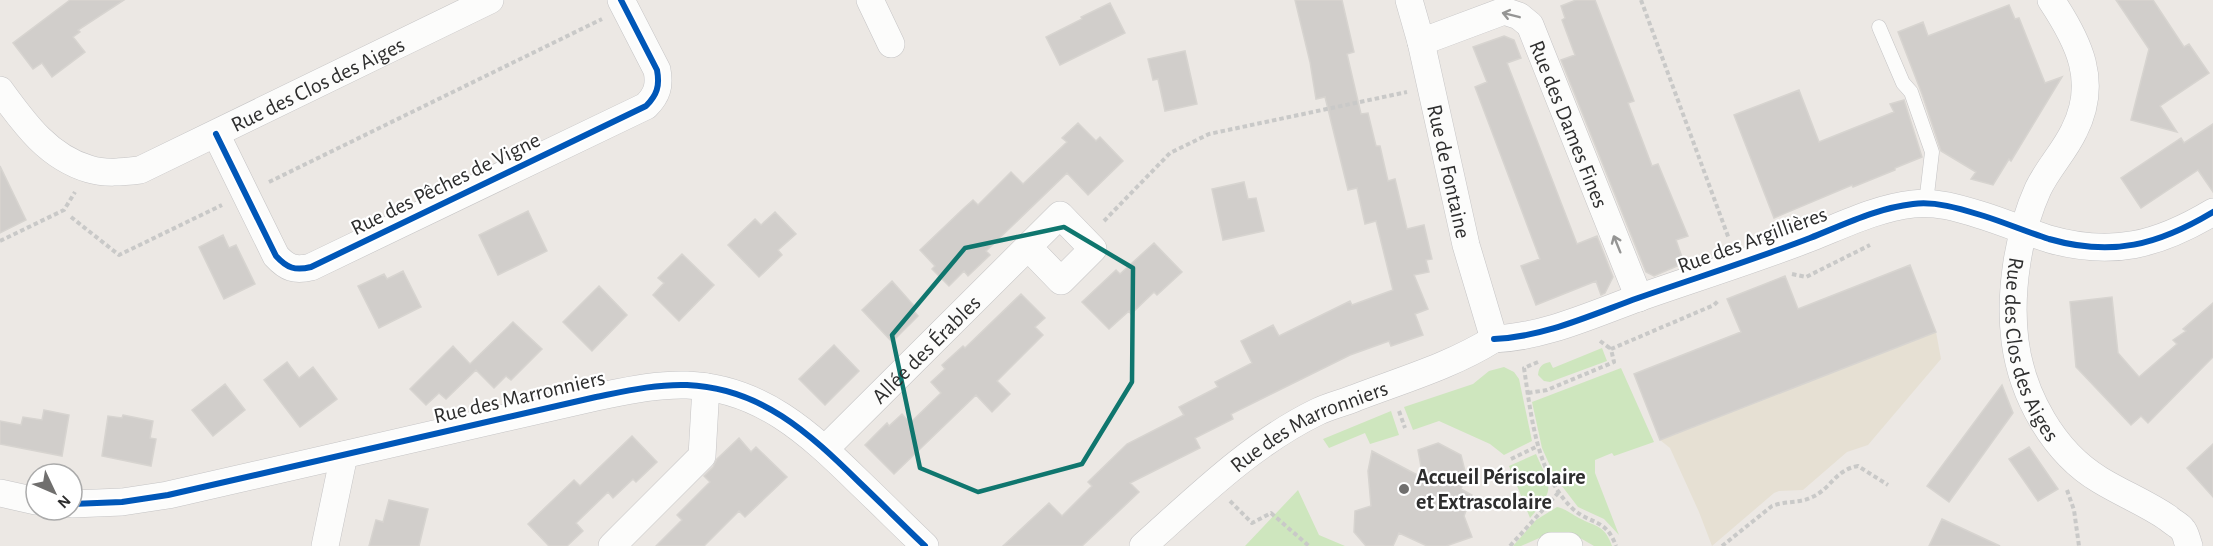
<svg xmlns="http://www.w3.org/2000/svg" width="2213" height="546" font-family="'Alegreya Sans',sans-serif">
<rect width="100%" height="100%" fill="#ece8e4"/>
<path fill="#e6e0d3" d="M1910,265L1936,332L1941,359L1868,445L1847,452L1803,490L1779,491L1774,493L1712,546L1699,512L1670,448L1660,440L1634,374Z"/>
<path fill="#cee6be" d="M1602,348L1607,361L1550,382L1544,381L1538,375C1539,366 1542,364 1550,362L1553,368Z
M1504,367L1514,372L1519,379L1532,441L1504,455L1490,444L1439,421L1413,430L1404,407L1473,384L1489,371Z
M1621,368L1654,442L1614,456L1612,453L1595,460V473L1619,535L1604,519L1578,507L1555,477L1542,448L1532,402Z
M1391,411L1399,435L1370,444L1365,433L1329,448L1323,439Z
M1536,454C1551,488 1556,488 1530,518L1509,466Z
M1298,490L1319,535L1345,546H1245Z
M1557,507C1566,509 1571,514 1579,518C1596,527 1605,525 1612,546H1594L1575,535H1546L1521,546H1513L1536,520Z"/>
<path fill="#d1cecb" stroke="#d7d4d0" stroke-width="1.5" d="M70,0H124L78,30L80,32L73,37L85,52L52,77L42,63L33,69L13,43Z
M1295,0H1342L1354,52L1347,54L1361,114L1368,113L1376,146H1380L1388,181L1395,179L1407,229L1424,225L1432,259L1426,260L1429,272L1414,275L1428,309L1415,314L1423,335L1391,346L1389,341L1350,355L1231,414L1233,419L1195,438L1200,448L1130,483L1139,492L1082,546H1003L1049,503L1062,516L1092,486L1088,482L1127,444L1184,415L1179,407L1218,387L1215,382L1252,363L1241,341L1273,325L1279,336L1350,301L1352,305L1393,290L1376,221L1365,224L1357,188L1348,190L1325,97L1316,99L1310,62Z
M1576,0H1595L1634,101L1628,103L1652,166L1658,164L1688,236L1676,240L1684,263L1654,276L1646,272L1561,60L1575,55L1562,20L1565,18L1561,6Z
M2116,0H2153L2184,47L2189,44L2209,73L2160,106L2177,132L2131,120L2149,49Z
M1110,3L1125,33L1060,65L1046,37L1082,19L1081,17Z
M2009,5L2015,19L2019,18L2045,83L2062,77L2011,161L2009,159L1993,185L1971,179L1976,172L1941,151L1922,94L1898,32L1923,22L1928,36Z
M1504,36L1514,40L1521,58L1507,63L1577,244L1597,236L1613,277L1605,293L1601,295L1596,281L1536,305L1521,266L1540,259L1475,87L1487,82L1473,47Z
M1185,51L1197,104L1165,111L1158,79L1153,80L1148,59Z
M1799,90L1819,142L1894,112L1890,104L1904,100L1922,157L1895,168V170L1853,187L1852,185L1774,218L1734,115Z
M1078,123L1096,141L1100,137L1123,161L1088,195L1067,173L986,251L990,255L968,276L964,271L949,286L932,269L935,266L920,250L964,208L973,200L978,205L1011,172L1023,184L1067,142L1062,138Z
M2213,124V192L2198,170L2141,208L2121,178L2181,138L2184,143Z
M0,166L26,220L0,233Z
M1244,182L1248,199L1256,198L1264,231L1223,240L1212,189Z
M528,211L547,251L498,275L479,235Z
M775,212L796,234L778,250L782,255L759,277L728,245L755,219L761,225Z
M223,235L229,248L236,245L255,284L224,299L199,247Z
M1154,243L1182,272L1157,295L1154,292L1131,314L1129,311L1109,329L1082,302L1116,270L1120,274Z
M682,254L714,285L679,321L653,295L664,283L658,278Z
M1910,265L1936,332L1660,440L1634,374L1741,332L1727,299L1785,276L1798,309Z
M403,271L421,307L379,328L358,286L384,274L387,279Z
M892,281L916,308L913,310L918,316L892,342L862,310Z
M599,286L627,315L592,351L563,322Z
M1021,294L1045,318L1035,327L1043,335L997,381L1010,394L992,412L976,395L894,474L865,445L887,423L889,426L902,414L910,423L941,393L931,382L945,369L942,365L963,346L965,348Z
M2112,297L2118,353L2139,377L2177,344L2173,340L2186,331L2183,329L2213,303V357L2148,423L2141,416L2131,425L2076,367L2070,302Z
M513,322L542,349L511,380L506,376L494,388L476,370L446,399L439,393L426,405L410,389L453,346L470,364Z
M834,345L859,371L825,405L799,379Z
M287,362L299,378L313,367L337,399L300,427L264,380Z
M225,384L245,410L213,436L192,410Z
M2002,385L2013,413L1949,502L1927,486Z
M44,410L69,415L62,456L0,444V421L21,425L23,417L42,420Z
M123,415L153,421L150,438L156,439L151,466L102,456L108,416L122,418Z
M632,436L657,462L636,482L633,479L613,498L608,492L576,523L583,531L567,546H549L528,524L574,480L580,486Z
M739,438L751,452L756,447L787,477L745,517L739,511L704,546H656L682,520L677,515L710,482L704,476L713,467L717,459Z
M1438,443L1461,455L1466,475L1461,489L1472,495L1464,516L1472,537L1446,546H1427L1399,533L1393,546H1366L1354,532L1355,511L1371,506L1368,471L1372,451L1423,478L1418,450Z
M2213,444V497L2187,468Z
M2029,447L2058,489L2038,501L2009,459Z
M389,500L428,509L419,546H369L376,520L383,522Z
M1942,519L2000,546H1929Z"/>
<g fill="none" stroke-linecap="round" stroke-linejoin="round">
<defs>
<path id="service" d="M1879,27L1903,83L1911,92L1932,152L1926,203"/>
<g id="minor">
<path d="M870,0L891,44"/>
<path id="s1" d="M1409,0L1421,42L1466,245L1494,339"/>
<path id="s2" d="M2051,0C2079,42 2099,82 2074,131C2064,152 2048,168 2038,189C2018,233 2009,293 2015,341C2022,395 2053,452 2100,480C2123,494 2146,503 2168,518C2172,522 2179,525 2182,529C2186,533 2187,541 2189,546"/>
<path id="s3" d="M1421,42L1504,11L1519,16L1530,25L1639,298"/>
<path id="s4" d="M0,90C24,123 48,157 89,169C105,174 123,172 140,170L490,0"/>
<path d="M216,134L276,256C287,268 295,271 311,267L646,106C657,95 660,86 657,70L621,0"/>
<path d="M1494,339C1544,337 1591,315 1638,298C1695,278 1753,260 1810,238C1843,225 1877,208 1913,204C1937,201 1961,209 1984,216C2006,223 2027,232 2049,239C2112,257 2158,245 2213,212"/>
<path id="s5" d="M825,449L1060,215L1093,249L1061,281L1028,247"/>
<path d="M0,493L36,501"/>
<path d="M72,504L122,502L168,495L596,397C626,391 656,384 687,385C761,388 809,433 859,482C881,503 903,525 925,546"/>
<path d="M325,546L344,455"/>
<path d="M612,546L702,456L706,387"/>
<path id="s6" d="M1143,546C1197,498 1251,444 1317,412C1329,406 1343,403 1355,398C1402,380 1451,366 1494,339"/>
<path d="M1551,546H1569"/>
</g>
</defs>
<use href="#service" stroke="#c5c4c5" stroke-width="15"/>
<use href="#minor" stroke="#c5c4c5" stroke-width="28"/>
<path stroke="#c9c9c8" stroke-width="4" stroke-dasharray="4.5 3" stroke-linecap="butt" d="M1641,0L1729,239
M269,182L602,19
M71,217L119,255L222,205
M1104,221L1170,153L1209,134L1407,92
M0,241L64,210L75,192
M1792,274L1806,277L1870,245
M1600,341L1611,349
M1538,362L1524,368C1531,414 1536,474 1573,509C1591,525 1606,518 1616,546
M1528,393L1547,390L1614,362L1611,349L1714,305L1718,301
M1399,411L1405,428
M1511,459L1538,446
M2067,490L2074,510L2079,546
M1230,501L1252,523L1271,513L1309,546
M1510,546L1559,492
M1722,546L1772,506C1785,501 1799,503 1810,498C1831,490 1834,470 1858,466L1888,485"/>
<use href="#service" stroke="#fcfcfb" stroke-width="14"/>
<use href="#minor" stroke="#fcfcfb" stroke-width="27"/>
<defs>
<path id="cycleway" d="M216,134L276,256C287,268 295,271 311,267L646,106C657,95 660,86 657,70L621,0
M1494,339C1544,337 1591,315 1638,298C1695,278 1753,260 1810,238C1843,225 1877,208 1913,204C1937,201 1961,209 1984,216C2006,223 2027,232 2049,239C2112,257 2158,245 2213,212
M72,504L122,502L168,495L596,397C626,391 656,384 687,385C761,388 809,433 859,482C881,503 903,525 925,546"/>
</defs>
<use href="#cycleway" stroke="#fff" stroke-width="10"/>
<use href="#cycleway" stroke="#0057b8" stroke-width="6"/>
</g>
<defs><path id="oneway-shaft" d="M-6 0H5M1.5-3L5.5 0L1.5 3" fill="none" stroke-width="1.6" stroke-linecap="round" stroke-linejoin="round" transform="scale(1.5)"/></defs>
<g stroke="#959594">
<use href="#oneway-shaft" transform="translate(1511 15) rotate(-166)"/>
<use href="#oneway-shaft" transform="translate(1617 244) rotate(-112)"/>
</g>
<path fill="none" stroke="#0f766e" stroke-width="4.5" stroke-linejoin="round" d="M1064,227L1133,268L1132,382L1082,464L978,492L920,468L892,335L965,248Z"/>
<circle fill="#706f6e" stroke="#fff" stroke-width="2" cx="1404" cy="489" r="6"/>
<g text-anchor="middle" stroke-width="4.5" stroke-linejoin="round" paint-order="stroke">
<g font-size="22" fill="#2e2e2e" stroke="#fff">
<text dy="8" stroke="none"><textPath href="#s4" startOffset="370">Rue des Clos des Aiges</textPath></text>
<text dy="8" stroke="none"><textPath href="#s3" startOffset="225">Rue des Dames Fines</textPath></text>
<text dy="8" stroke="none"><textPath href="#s1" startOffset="176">Rue de Fontaine</textPath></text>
<text transform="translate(445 183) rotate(-26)" y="8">Rue des Pêches de Vigne</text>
<text transform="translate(1752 239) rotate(-20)" y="8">Rue des Argillières</text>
<text dy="8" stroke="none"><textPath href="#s5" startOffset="142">Allée des Érables</textPath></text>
<text dy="8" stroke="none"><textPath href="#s2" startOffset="376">Rue des Clos des Aiges</textPath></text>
<text transform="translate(519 396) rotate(-13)" y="8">Rue des Marronniers</text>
<text dy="8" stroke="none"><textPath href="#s6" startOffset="207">Rue des Marronniers</textPath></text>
</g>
<g font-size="22" font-weight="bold" fill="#2e2e2e" stroke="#fff" text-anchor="start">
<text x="1416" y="484">Accueil Périscolaire<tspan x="1416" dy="25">et Extrascolaire</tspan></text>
</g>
</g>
<g transform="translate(54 492) rotate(134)"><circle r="28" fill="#ffffff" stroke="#ababab" stroke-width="1.5"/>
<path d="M0-4.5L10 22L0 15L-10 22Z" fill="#706f6e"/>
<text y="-9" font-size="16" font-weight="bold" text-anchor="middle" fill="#2e2e2e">N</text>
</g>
</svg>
